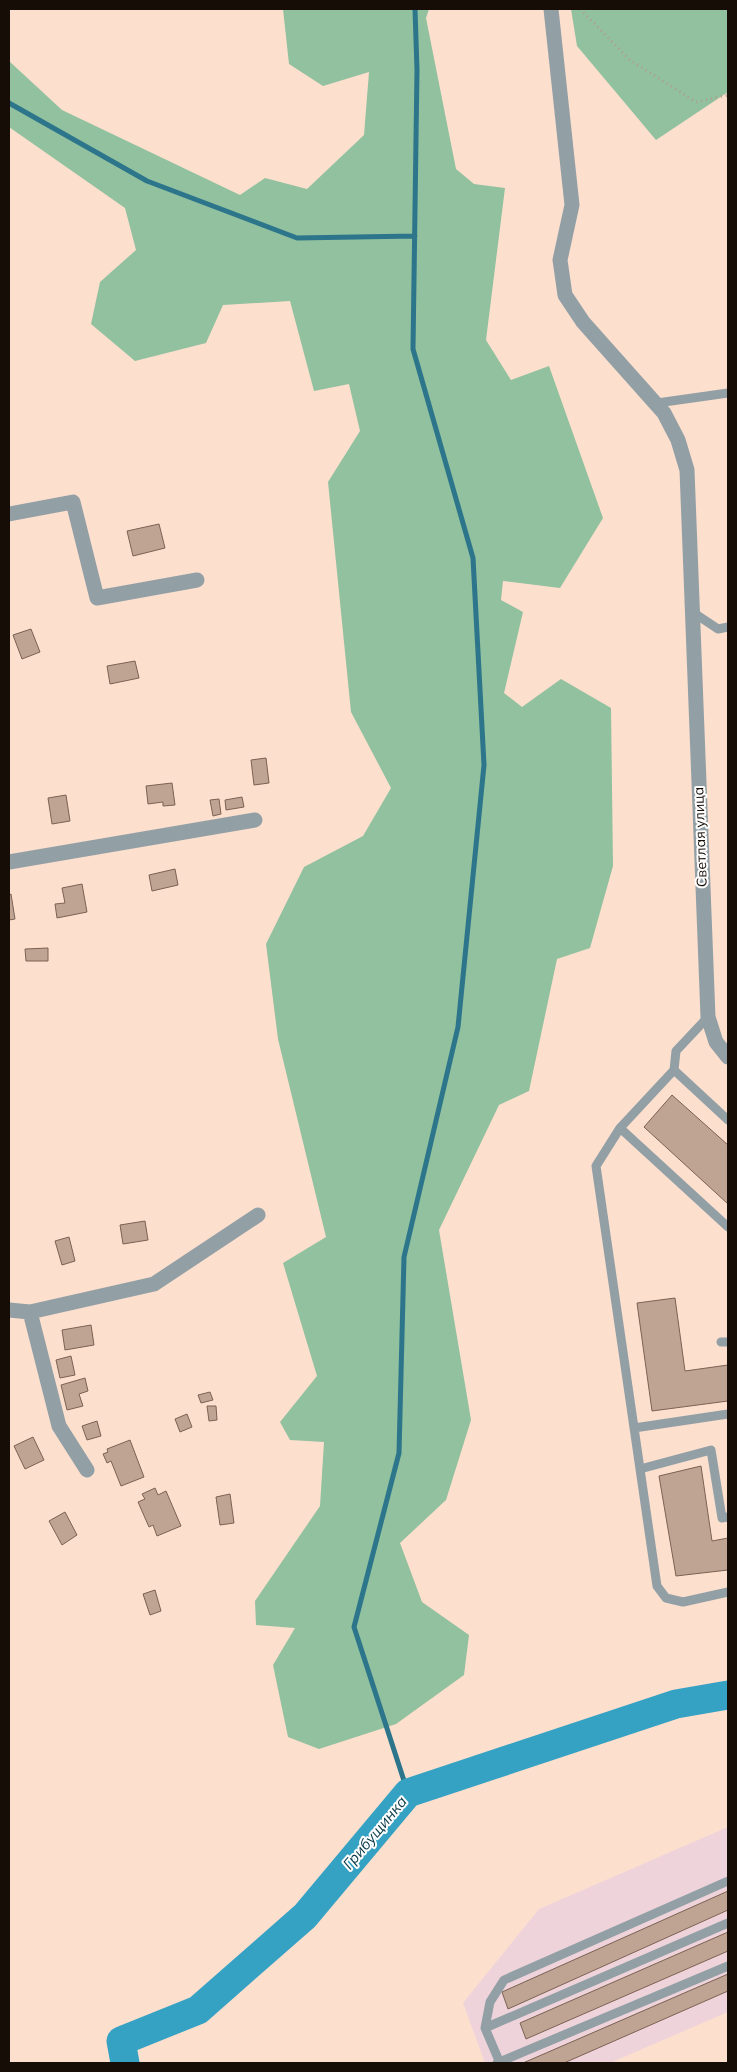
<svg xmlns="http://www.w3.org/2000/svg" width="737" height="2072" font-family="Mulish,sans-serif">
<rect width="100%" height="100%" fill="#fddfce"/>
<path fill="#eed4da" d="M728,1827V2012L610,2063H485L463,2003L539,1909Z"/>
<path fill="#91c19e" d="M283,9H429L426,18L456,169L474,184L505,188L486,340L511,380L549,366L603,518L560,588L503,581L501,600L523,612L504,693L522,707L561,679L611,708L613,866L590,948L557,959L529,1091L499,1105L439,1230L471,1420L446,1500L400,1543L422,1602L469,1635L464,1675L396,1724L319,1749L288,1737L273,1665L295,1628L256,1625L255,1601L320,1506L324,1442L290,1440L280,1422L317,1376L283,1263L326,1237L278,1039L266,944L304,867L363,836L391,788L351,712L328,482L360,431L349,384L314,391L290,301L223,305L206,343L135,361L91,324L100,282L136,250L125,208L9,127V61L62,110L240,195L265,178L307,189L364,135L369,72L323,86L289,64Z
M571,9H728V92L656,140L577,46Z"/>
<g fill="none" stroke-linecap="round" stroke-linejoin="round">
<path stroke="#2c758b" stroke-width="5" d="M9,103L147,181L297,238L415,236
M408,1793L354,1627L399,1453L404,1257L458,1027L484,765L473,558L413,349L417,70L415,9"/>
<path stroke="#36a2c3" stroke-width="29" d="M125,2063L121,2041L198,2010L305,1916L408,1793L676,1704L728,1695"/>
</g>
<path fill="#bfa393" stroke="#7c6253" d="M159,524L165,548L133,556L127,531Z
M31,629L40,652L22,659L13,635Z
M135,661L139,678L110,684L107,666Z
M266,758L269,783L254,785L251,760Z
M172,783L175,805L163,806V802L148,804L146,786Z
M66,795L70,821L52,824L48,798Z
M242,797L244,807L226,810L225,800Z
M219,799L221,814L213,816L210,800Z
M175,869L178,885L152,891L149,875Z
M82,884L87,912L57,918L55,904L65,903L62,888Z
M11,894L15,919L9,920V895Z
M48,948V961H26L25,949Z
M672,1095L728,1145V1204L644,1127Z
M145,1221L148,1240L123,1244L120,1225Z
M69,1237L75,1261L62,1265L55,1241Z
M675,1298L685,1371L728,1365V1401L652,1411L637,1303Z
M91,1325L94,1345L65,1350L62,1330Z
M71,1356L75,1375L60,1378L56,1360Z
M85,1378L88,1391L79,1394L83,1406L67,1410L61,1385Z
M210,1392L213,1400L201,1403L198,1395Z
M207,1406H216L217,1420L209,1421Z
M187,1414L192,1427L180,1432L175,1419Z
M97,1421L101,1436L87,1440L82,1426Z
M33,1437L44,1460L25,1469L14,1446Z
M130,1440L144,1477L121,1486L111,1461L107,1463L103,1454L108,1452L107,1449Z
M701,1466L712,1541L728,1538V1570L676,1576L659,1476Z
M155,1488L158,1495L166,1491L181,1526L157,1536L153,1525L149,1527L138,1502L145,1499L142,1494Z
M230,1494L234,1523L220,1525L216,1497Z
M65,1512L77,1535L62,1545L49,1521Z
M155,1590L161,1611L150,1615L143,1594Z
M728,1891V1910L508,2009L502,1992Z
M728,1932V1951L526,2039L520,2023Z
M728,1974V1991L564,2063H523Z"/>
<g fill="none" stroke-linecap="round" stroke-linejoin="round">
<path stroke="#b39c8e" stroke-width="3" stroke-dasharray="1 4" stroke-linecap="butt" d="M580,9L630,60L696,102L728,95"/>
<path stroke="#92a0a6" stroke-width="9" d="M657,403L728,393
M691,611L718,629L728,627
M674,1070L676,1051L708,1017
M728,1120L674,1070L620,1128L728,1227
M620,1128L596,1166L657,1586L666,1598L683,1602L728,1592
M721,1342H728
M634,1428L728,1414
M640,1469L711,1450L722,1518L728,1517
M485,2028L490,2002L504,1980L728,1881
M497,2063L728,1966
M500,2063L485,2028L728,1923"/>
<path stroke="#92a0a6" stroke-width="15" d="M551,9L572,205L560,260L565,295L583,322L664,413L678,440L687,470L708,1017L716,1042L728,1057
M9,514L73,502L97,598L197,580
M9,862L255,820
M9,1310L30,1312L154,1284L258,1215
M30,1312L59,1426L87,1470"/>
</g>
<g text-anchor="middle" stroke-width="4" stroke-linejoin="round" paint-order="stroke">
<g font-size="14" fill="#160d07" stroke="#fff">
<text transform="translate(700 837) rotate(-92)" y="5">Светлая улица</text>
</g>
<g font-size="15" font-style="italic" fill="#073947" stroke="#fff">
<text transform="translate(375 1833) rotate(-50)" y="5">Грибущинка</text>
</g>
</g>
<rect width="737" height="2072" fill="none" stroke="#160d07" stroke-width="20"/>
</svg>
